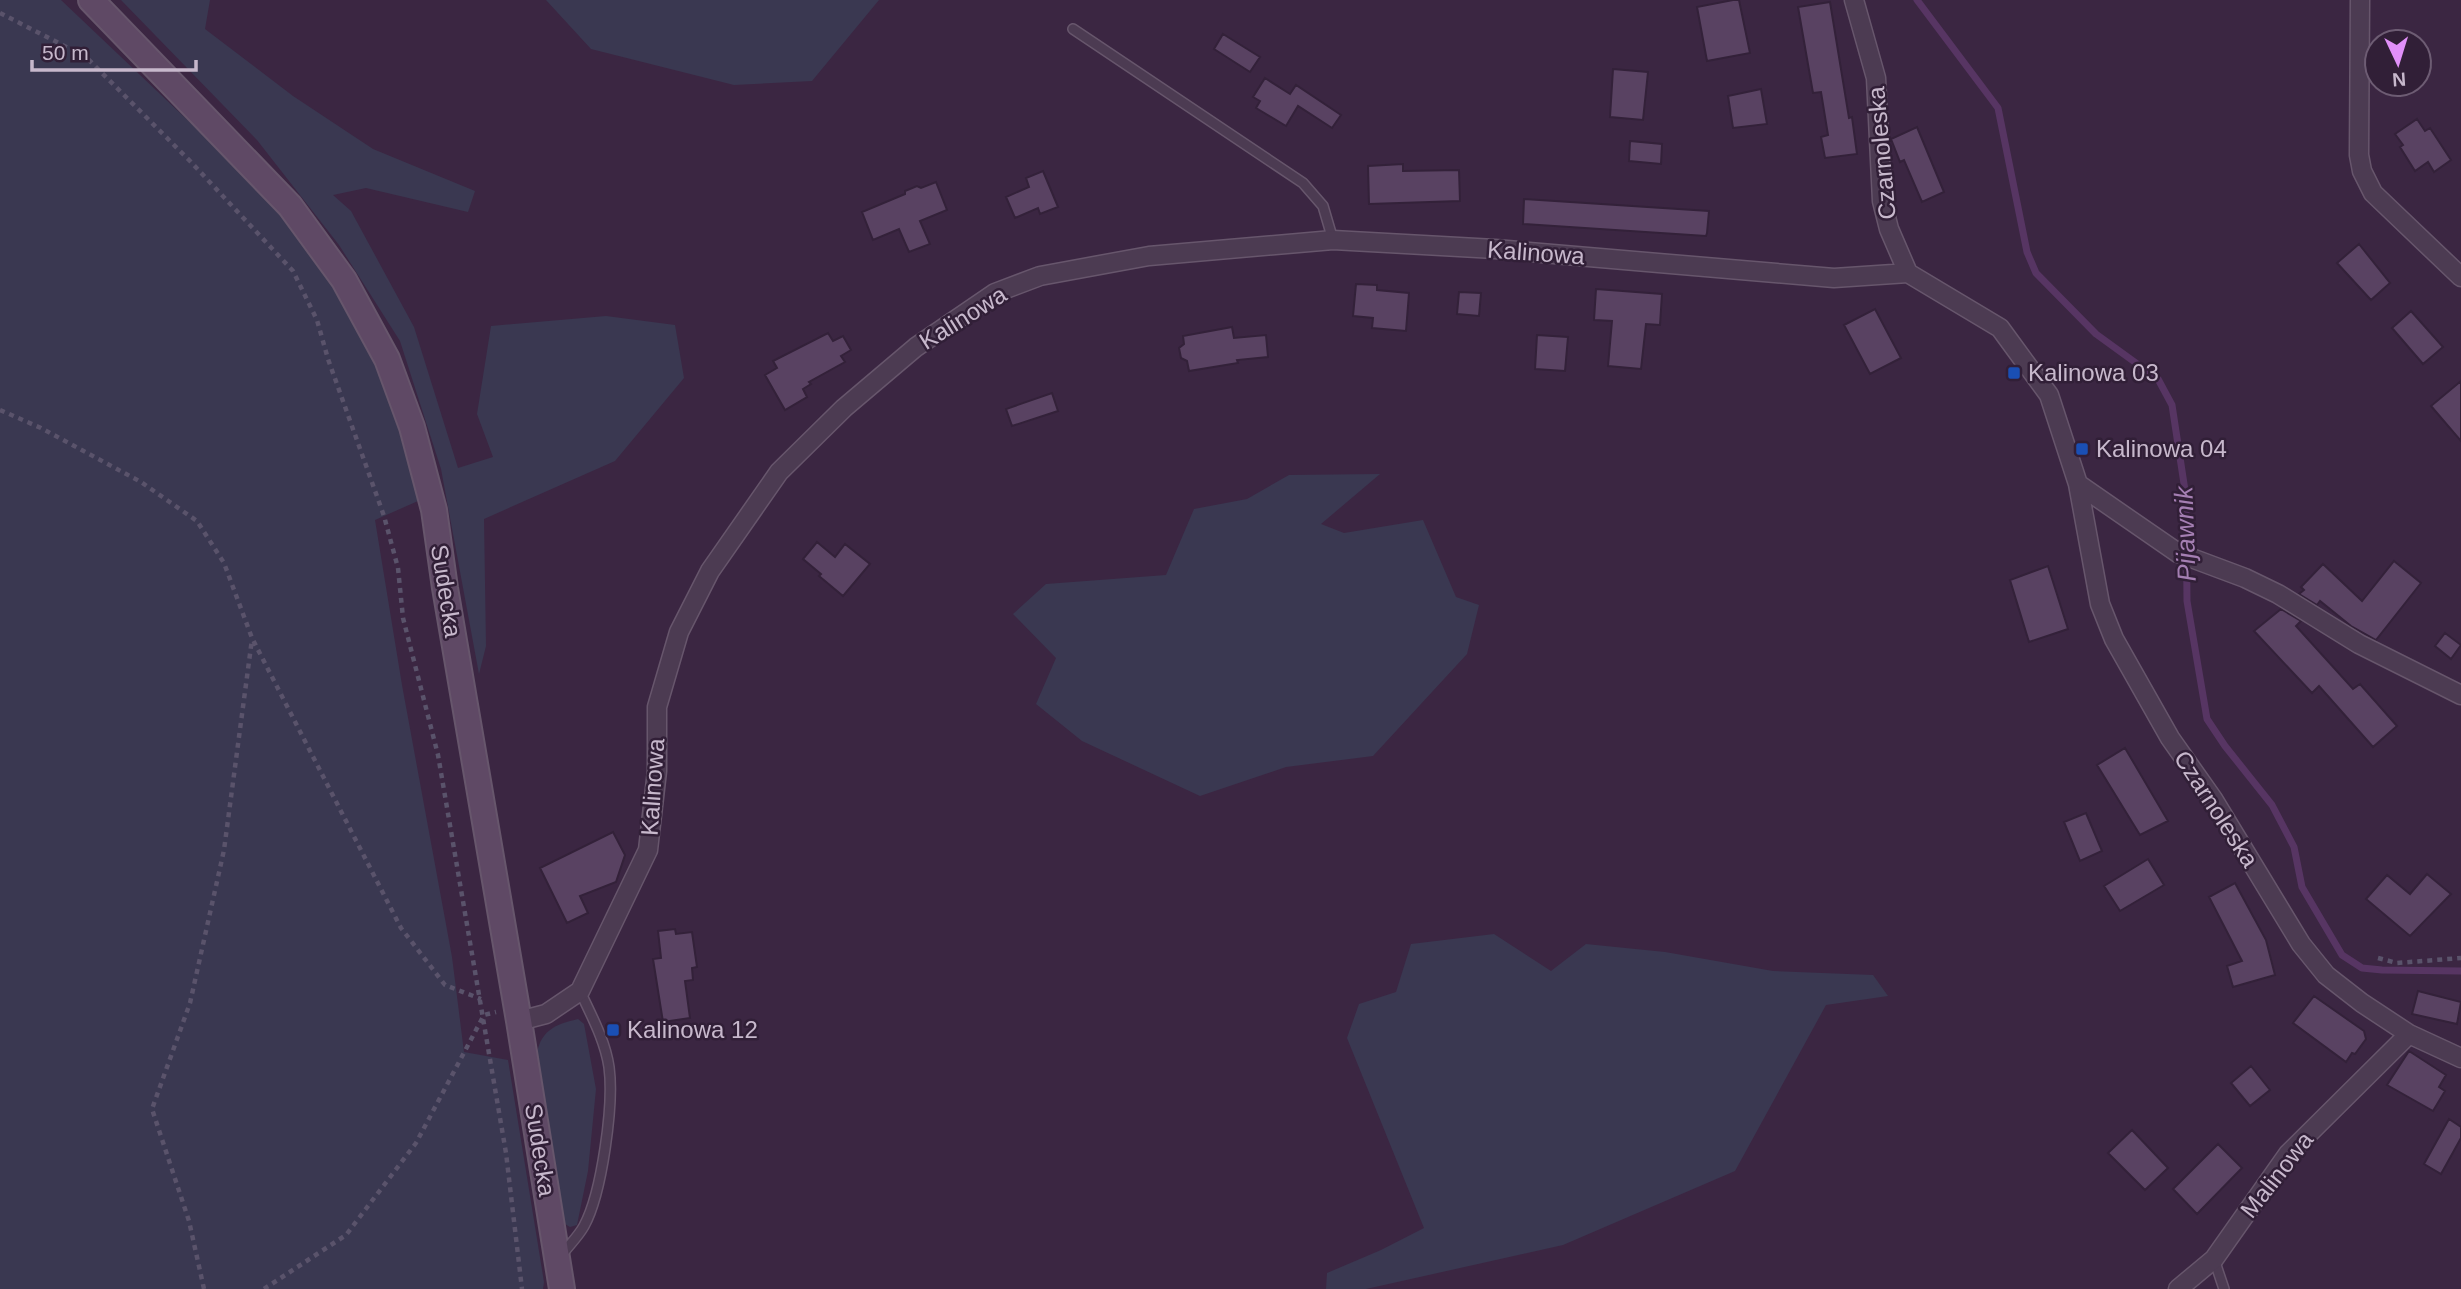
<svg xmlns="http://www.w3.org/2000/svg" width="2461" height="1289" font-family="Helvetica,sans-serif">
<rect width="100%" height="100%" fill="#3b2642"/>
<path fill="#3a3851" d="M0,0H61L275,203L326,265L412,423L418,501L375,520L402,685L452,957L464,1052L508,1060L544,1282L543,1289H0Z
M121,0H210L205,29L293,96L373,149L475,191L468,212L366,188L333,195L351,211L414,327L458,468L493,457L477,414L491,326L606,316L675,325L684,378L615,461L484,519L486,646L479,674L441,469L400,341L339,245L257,140Z
M546,0H879L812,81L734,85L591,49Z
M1380,474L1321,524L1344,533L1423,520L1456,597L1479,605L1467,654L1373,756L1286,767L1200,796L1082,741L1036,704L1056,658L1013,614L1046,584L1166,575L1194,509L1247,499L1289,475Z
M1494,934L1551,971L1586,944L1665,952L1773,971L1873,975L1888,996L1826,1005L1735,1171L1563,1245L1366,1289H1326L1327,1273L1381,1250L1424,1228L1347,1038L1359,1004L1396,992L1411,944Z
M578,1019L584,1024L596,1089L588,1171L577,1225L570,1227L565,1224L563,1219L536,1058C540,1031 553,1025 578,1019Z"/>
<g fill="none" stroke-linecap="round" stroke-linejoin="round">
<path stroke="#573563" stroke-width="7" d="M1917,0L1998,108L2027,252L2036,273L2096,334L2158,379L2172,405L2186,497L2187,601L2207,719L2225,746L2272,805L2294,847L2302,887L2342,955L2362,968L2382,970L2461,971"/>
</g>
<path fill="#594262" stroke="#332139" stroke-width="2" d="M1733,0H1739L1750,53L1707,61L1697,7Z
M1830,2L1849,118L1852,117L1857,154L1825,158L1821,137L1828,135L1821,92L1813,93L1798,7Z
M1223,34L1260,57L1250,72L1214,49Z
M1613,69L1648,72L1643,120L1610,117Z
M1265,78L1290,94L1296,85L1341,115L1332,128L1298,106L1286,126L1256,108L1260,101L1253,97Z
M1761,89L1767,124L1733,128L1728,96Z
M2417,119L2425,131L2430,128L2451,160L2434,172L2428,162L2415,171L2400,147L2403,145L2395,134Z
M1917,127L1944,192L1922,202L1904,160L1900,162L1891,139Z
M1630,141L1662,144L1661,164L1629,161Z
M1403,164V171L1459,170L1460,201L1369,204L1368,166Z
M1043,171L1058,207L1040,214L1038,208L1015,218L1006,197L1029,187L1026,178Z
M936,182L947,210L920,221L930,244L909,252L899,229L873,240L862,212L905,194V191L917,186L921,188Z
M1524,199L1709,211L1707,233L1706,236L1523,224Z
M2359,244L2390,283L2371,300L2337,263Z
M1356,284L1377,285V290L1409,293L1406,331L1372,328L1373,318L1353,316Z
M1596,289L1662,294L1660,325L1646,324L1641,369L1608,366L1612,321L1594,320Z
M1459,292L1481,293L1479,316L1457,314Z
M1875,309L1901,358L1870,374L1844,325Z
M2411,311L2443,347L2423,364L2392,328Z
M1232,327L1234,338L1266,335L1268,357L1237,360L1238,363L1189,371L1187,361L1181,358L1179,348L1184,344L1183,336Z
M828,333L833,341L843,336L851,350L841,356L845,362L809,382L811,384L803,389L807,397L785,410L765,375L777,368L773,361Z
M1537,335L1568,337L1565,371L1535,369Z
M2461,381V441L2431,406Z
M1052,393L1058,411L1012,426L1006,409Z
M817,542L835,557L845,544L870,564L843,596L819,576L821,574L803,559Z
M2394,561L2421,583L2376,640L2351,626L2320,601L2317,605L2299,594L2304,590L2301,587L2323,564L2362,601Z
M2048,566L2068,629L2029,642L2010,580Z
M2281,609L2301,621L2296,626L2353,689L2360,684L2397,726L2373,747L2319,686L2312,693L2254,631Z
M2445,633L2461,645L2451,659L2435,646Z
M2125,748L2168,821L2140,835L2097,765Z
M2086,813L2102,851L2080,861L2064,822Z
M613,832L625,855L616,882L580,896L588,913L567,923L540,868Z
M2148,859L2164,885L2120,911L2104,886Z
M2427,874L2451,894L2410,936L2366,899L2387,875L2410,894Z
M2235,883L2266,940L2275,975L2233,987L2227,966L2242,961L2209,897Z
M675,929L676,934L692,932L697,967L692,968L693,980L685,981L690,1018L663,1022L653,959L661,958L658,931Z
M2418,991L2461,1002L2457,1024L2412,1014Z
M2314,996L2364,1031L2366,1039L2355,1054L2352,1053L2346,1062L2293,1023Z
M2409,1051L2446,1075L2439,1087L2445,1091L2433,1111L2387,1085Z
M2251,1066L2270,1090L2250,1106L2231,1083Z
M2449,1119L2461,1127V1138L2441,1174L2424,1164Z
M2132,1130L2168,1168L2145,1190L2108,1153Z
M2218,1144L2242,1168L2197,1214L2173,1189Z"/>
<g fill="none" stroke-linecap="round" stroke-linejoin="round">
<defs>
<path id="service" d="M1073,29L1303,183L1323,206L1333,240
M561,1256C568,1246 578,1237 584,1226C602,1193 614,1104 609,1067C605,1040 591,1015 580,991
M2214,1259L2224,1289"/>
<path id="minor" d="M1854,0L1876,78L1882,201L1889,229L1908,273L2000,328L2049,395L2078,484L2100,604L2114,639L2170,738L2213,799L2301,944L2326,975L2362,1003L2409,1034L2461,1058
M2360,0L2359,155L2362,171L2373,193L2461,277
M2078,484L2178,553L2245,578L2278,594L2359,644L2461,695
M519,1021L546,1014L580,991L648,850L657,771V707L679,632L710,571L779,472L844,408L916,347L995,293L1040,276L1149,256L1333,240L1495,249L1834,278L1908,273
M2178,1289L2214,1259L2288,1154L2409,1034"/>
<path id="secondary" d="M91,0L290,206L344,280L387,359L412,427L434,510L445,588L519,1021L562,1289"/>
</defs>
<use href="#service" stroke="#67566c" stroke-width="12"/>
<use href="#minor" stroke="#67566c" stroke-width="21"/>
<use href="#secondary" stroke="#67566c" stroke-width="28"/>
<path stroke="#5a536b" stroke-width="4.5" stroke-dasharray="5 5" stroke-linecap="butt" d="M0,13L86,57L190,161L293,271L317,320L328,359L384,516L398,568L403,618L438,755L506,1153L522,1289
M0,410L41,428L141,482L197,521L224,563L252,638L401,928L445,985L481,999
M2378,958L2397,963L2461,958
M204,1289L189,1221L152,1109L190,1003L224,850L252,639
M264,1289L346,1235L416,1143L484,1015L496,1012"/>
<use href="#service" stroke="#4c3b52" stroke-width="9"/>
<use href="#minor" stroke="#4c3b52" stroke-width="18"/>
<use href="#secondary" stroke="#5f4965" stroke-width="24"/>
</g>
<g fill="#1a4fb4" stroke="#311f37" stroke-width="2.5">
<rect x="2007" y="366" width="14" height="14" rx="3.5"/>
<rect x="2075" y="442" width="14" height="14" rx="3.5"/>
<rect x="606" y="1023" width="14" height="14" rx="3.5"/>
</g>
<g text-anchor="middle" stroke-width="5" stroke-linejoin="round" paint-order="stroke">
<g font-size="24" fill="#c7b8cc" stroke="#311f37">
<text transform="translate(1882 153) rotate(-95)" y="8">Czarnoleska</text>
<text transform="translate(1536 253) rotate(4)" y="8">Kalinowa</text>
<text transform="translate(963 318) rotate(-32)" y="8">Kalinowa</text>
<text transform="translate(446 591) rotate(81)" y="8">Sudecka</text>
<text transform="translate(653 787) rotate(-86)" y="8">Kalinowa</text>
<text transform="translate(2216 809) rotate(57)" y="8">Czarnoleska</text>
<text transform="translate(540 1150) rotate(81)" y="8">Sudecka</text>
<text transform="translate(2277 1175) rotate(-52)" y="8">Malinowa</text>
</g>
<g font-size="24" fill="#c7b8cc" stroke="#311f37" text-anchor="start">
<text x="2028" y="381">Kalinowa 03</text>
<text x="2096" y="457">Kalinowa 04</text>
<text x="627" y="1038">Kalinowa 12</text>
</g>
<g font-size="26" font-style="italic" fill="#a57fb3" stroke="#311f37">
<text transform="translate(2185 534) rotate(-92)" y="9">Pijawnik</text>
</g>
</g>
<g transform="translate(2398 63) rotate(176)"><circle r="33" fill="#311f37" stroke="#6d5c73" stroke-width="2"/>
<path d="M0-5L12 26L0 18L-12 26Z" fill="#e190f9"/>
<text y="-10" font-size="19" font-weight="bold" text-anchor="middle" fill="#c7b8cc">N</text>
</g>
<path d="M32 60v10h164v-10" fill="none" stroke="#c7b8cc" stroke-width="3.5"/>
<text x="42" y="60" font-size="21" fill="#c7b8cc" stroke="#311f37" stroke-width="5" paint-order="stroke">50 m</text>
</svg>
